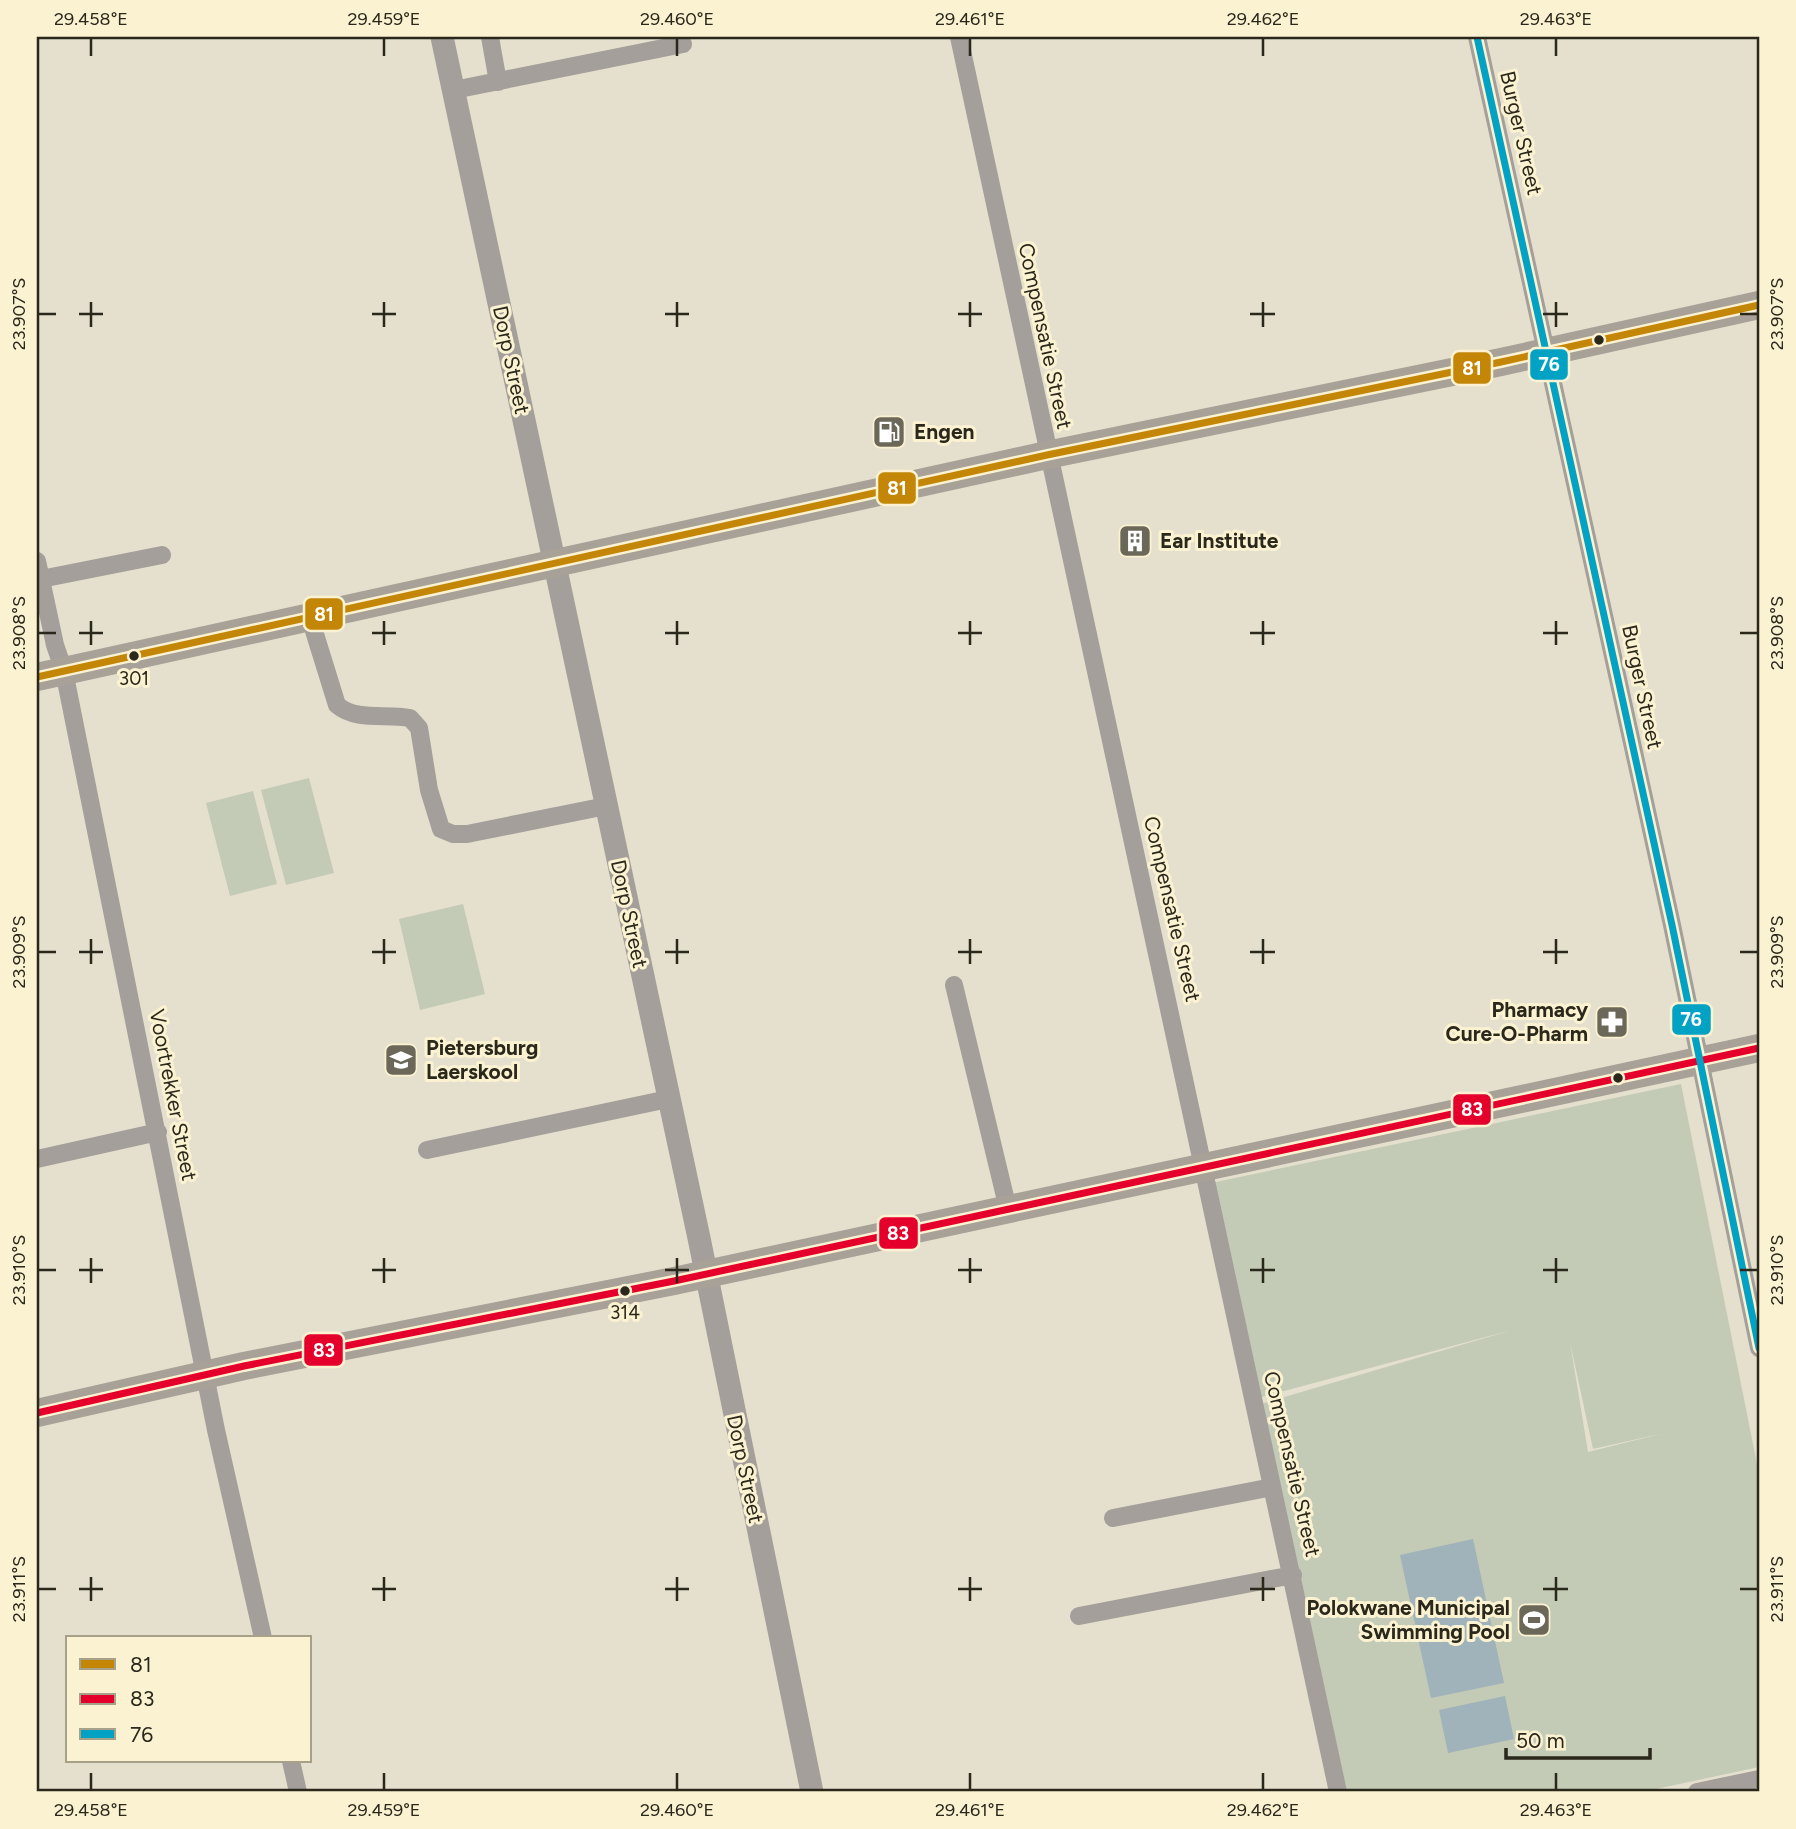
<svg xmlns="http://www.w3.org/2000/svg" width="1796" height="1829" font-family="Figtree,sans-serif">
<rect width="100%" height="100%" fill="#e5e0ce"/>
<path fill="#c3cab6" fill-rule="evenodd" d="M309,778L334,873L286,885L261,790Z
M253,791L277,884L230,896L206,803Z
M463,904L485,994L420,1010L399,919Z
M1681,1084L1759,1474V1767L1642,1792H1347L1261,1404L1512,1330L1258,1398L1211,1183ZM1570,1342L1593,1449L1664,1433L1588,1452Z"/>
<path fill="#a0b2ba" d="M1473,1539L1504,1683L1431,1698L1400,1555Z
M1505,1696L1514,1739L1448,1753L1439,1710Z"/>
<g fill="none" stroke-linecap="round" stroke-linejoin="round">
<path stroke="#a49f9a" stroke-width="18" d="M490,37L498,82
M959,37C1081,623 1217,1206 1338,1792
M1477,37L1672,925L1759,1348
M454,90L683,44
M37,561L55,645L64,671L216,1430L263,1638
M41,579L162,555
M310,618L337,705C357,722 386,713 410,718L419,728L429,790L441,829L453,834H467L606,806
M954,985L1008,1209
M427,1150L668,1099
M37,1159L158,1132
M1113,1518L1272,1487
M1079,1616L1293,1575
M291,1761L298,1792
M1697,1792L1759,1779"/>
<path stroke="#a49f9a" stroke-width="23" d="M442,37L699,1238L812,1792"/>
<path stroke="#a7a198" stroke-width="28" d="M37,677L1047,455L1501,362L1759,305
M37,1413L244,1366L674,1281L1759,1048"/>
<defs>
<path id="bus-1" d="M37,677L1047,455L1501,362L1759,305"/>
<path id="bus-2" d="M37,1413L244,1366L674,1281L1759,1048"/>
<path id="bus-3" d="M1477,37L1672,925L1759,1348"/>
</defs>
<use href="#bus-1" stroke="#fbf2d2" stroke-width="12"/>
<use href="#bus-2" stroke="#fbf2d2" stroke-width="12"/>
<use href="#bus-3" stroke="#fbf2d2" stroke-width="12"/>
<use href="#bus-1" stroke="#c48607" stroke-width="7"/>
<use href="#bus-2" stroke="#e4002b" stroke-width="7"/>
<use href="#bus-3" stroke="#02a2c5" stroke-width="7"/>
</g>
<path fill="none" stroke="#2a271b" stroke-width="2.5" d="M91,38V56M384,38V56M677,38V56M970,38V56M1263,38V56M1556,38V56M91,302V327M384,302V327M677,302V327M970,302V327M1263,302V327M1556,302V327M38,314H56M79,314H103M372,314H396M665,314H689M958,314H982M1250,314H1275M1543,314H1568M1740,314H1758M91,621V645M384,621V645M677,621V645M970,621V645M1263,621V645M1556,621V645M38,633H56M79,633H103M372,633H396M665,633H689M958,633H982M1250,633H1275M1543,633H1568M1740,633H1758M91,939V964M384,939V964M677,939V964M970,939V964M1263,939V964M1556,939V964M38,952H56M79,952H103M372,952H396M665,952H689M958,952H982M1250,952H1275M1543,952H1568M1740,952H1758M91,1258V1283M384,1258V1283M677,1258V1283M970,1258V1283M1263,1258V1283M1556,1258V1283M38,1270H56M79,1270H103M372,1270H396M665,1270H689M958,1270H982M1250,1270H1275M1543,1270H1568M1740,1270H1758M91,1577V1601M384,1577V1601M677,1577V1601M970,1577V1601M1263,1577V1601M1556,1577V1601M38,1589H56M79,1589H103M372,1589H396M665,1589H689M958,1589H982M1250,1589H1275M1543,1589H1568M1740,1589H1758M91,1773V1790M384,1773V1790M677,1773V1790M970,1773V1790M1263,1773V1790M1556,1773V1790"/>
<defs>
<symbol id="fuel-square" viewBox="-11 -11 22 22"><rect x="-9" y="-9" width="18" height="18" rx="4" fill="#6b685a" stroke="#fbf2d2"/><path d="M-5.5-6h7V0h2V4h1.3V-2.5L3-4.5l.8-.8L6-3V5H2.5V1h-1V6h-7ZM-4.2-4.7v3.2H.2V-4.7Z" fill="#fff"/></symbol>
<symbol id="building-square" viewBox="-11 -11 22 22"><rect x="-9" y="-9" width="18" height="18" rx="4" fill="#6b685a" stroke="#fbf2d2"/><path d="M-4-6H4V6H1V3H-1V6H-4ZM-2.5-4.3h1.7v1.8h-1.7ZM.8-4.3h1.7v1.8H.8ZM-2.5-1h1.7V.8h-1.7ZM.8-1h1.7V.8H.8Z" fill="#fff"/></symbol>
<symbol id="pharmacy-square" viewBox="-11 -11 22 22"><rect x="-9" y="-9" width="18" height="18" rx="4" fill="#6b685a" stroke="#fbf2d2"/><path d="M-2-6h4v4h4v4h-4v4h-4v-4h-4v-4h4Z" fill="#fff"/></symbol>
<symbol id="school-square" viewBox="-11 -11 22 22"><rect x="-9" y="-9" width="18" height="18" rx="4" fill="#6b685a" stroke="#fbf2d2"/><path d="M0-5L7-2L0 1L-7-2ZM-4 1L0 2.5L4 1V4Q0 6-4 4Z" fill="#fff"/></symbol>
<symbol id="stadium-square" viewBox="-11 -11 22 22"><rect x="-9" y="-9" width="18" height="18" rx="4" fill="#6b685a" stroke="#fbf2d2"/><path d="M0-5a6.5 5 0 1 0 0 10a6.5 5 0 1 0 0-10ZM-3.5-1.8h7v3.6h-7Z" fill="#fff"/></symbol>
</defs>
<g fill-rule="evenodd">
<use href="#fuel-square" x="870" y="413" width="38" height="38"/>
<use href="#building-square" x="1116" y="522" width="38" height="38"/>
<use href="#pharmacy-square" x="1593" y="1003" width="38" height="38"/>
<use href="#school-square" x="382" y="1041" width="38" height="38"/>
<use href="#stadium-square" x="1515" y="1601" width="38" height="38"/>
</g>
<g fill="#2a271b" stroke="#fbf2d2" stroke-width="2.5">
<circle cx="1599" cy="340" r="6"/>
<circle cx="134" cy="656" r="6"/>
<circle cx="1618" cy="1078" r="6"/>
<circle cx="625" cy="1291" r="6"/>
</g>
<g text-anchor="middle" stroke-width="6" stroke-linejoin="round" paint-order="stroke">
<g font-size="19" fill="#2a271b" stroke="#fbf2d2">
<text x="134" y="685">301</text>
<text x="625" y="1319">314</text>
</g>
<g font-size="21" fill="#2a271b" stroke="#fbf2d2">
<text transform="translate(1521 133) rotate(77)" y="7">Burger Street</text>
<text transform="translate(1045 336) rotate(78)" y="7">Compensatie Street</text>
<text transform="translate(511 360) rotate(78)" y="7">Dorp Street</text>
<text transform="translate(1642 687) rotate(78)" y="7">Burger Street</text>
<text transform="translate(1172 909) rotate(77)" y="7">Compensatie Street</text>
<text transform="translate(629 914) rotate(78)" y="7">Dorp Street</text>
<text transform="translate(173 1095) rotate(79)" y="7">Voortrekker Street</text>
<text transform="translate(1292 1464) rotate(77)" y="7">Compensatie Street</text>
<text transform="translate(745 1469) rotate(78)" y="7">Dorp Street</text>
</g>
<g font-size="21" font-weight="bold" fill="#2a271b" stroke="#fbf2d2" text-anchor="start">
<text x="914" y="439">Engen</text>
<text x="1160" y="548">Ear Institute</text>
<text x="1588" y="1017" text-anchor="end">Pharmacy<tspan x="1588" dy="24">Cure-O-Pharm</tspan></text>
<text x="426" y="1055">Pietersburg<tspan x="426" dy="24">Laerskool</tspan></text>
<text x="1510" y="1615" text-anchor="end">Polokwane Municipal<tspan x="1510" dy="24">Swimming Pool</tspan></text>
</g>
</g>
<g stroke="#fbf2d2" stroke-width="2.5">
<rect x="1529" y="348" width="40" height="33" rx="7" fill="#02a2c5"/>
<rect x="1452" y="351" width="40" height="34" rx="7" fill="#c48607"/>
<rect x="877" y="471" width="40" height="34" rx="7" fill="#c48607"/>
<rect x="304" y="597" width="40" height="34" rx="7" fill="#c48607"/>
<rect x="1671" y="1003" width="41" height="33" rx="7" fill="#02a2c5"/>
<rect x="1452" y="1093" width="40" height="33" rx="7" fill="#e4002b"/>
<rect x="878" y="1216" width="41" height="34" rx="7" fill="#e4002b"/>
<rect x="303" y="1333" width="41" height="34" rx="7" fill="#e4002b"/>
</g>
<g font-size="19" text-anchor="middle" font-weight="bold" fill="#fff">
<text x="1549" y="371">76</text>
<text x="1472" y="375">81</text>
<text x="897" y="495">81</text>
<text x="324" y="621">81</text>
<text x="1691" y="1026">76</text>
<text x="1472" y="1116">83</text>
<text x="898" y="1240">83</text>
<text x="324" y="1357">83</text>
</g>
<rect width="1796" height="1829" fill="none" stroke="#fbf2d2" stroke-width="77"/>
<rect x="66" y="1636" width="245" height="126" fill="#fbf2d2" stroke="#a7a189" stroke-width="2"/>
<rect x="80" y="1659" width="35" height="10" fill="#c48607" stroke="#a7a189" stroke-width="2"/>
<text x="130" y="1672" font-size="21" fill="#2a271b">81</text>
<rect x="80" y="1694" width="35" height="10" fill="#e4002b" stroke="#a7a189" stroke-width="2"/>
<text x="130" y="1706" font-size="21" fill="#2a271b">83</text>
<rect x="80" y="1729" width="35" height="10" fill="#02a2c5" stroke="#a7a189" stroke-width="2"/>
<text x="130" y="1742" font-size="21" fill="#2a271b">76</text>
<path d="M1506 1748v10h144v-10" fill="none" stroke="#2a271b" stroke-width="3.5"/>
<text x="1516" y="1748" font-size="21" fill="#2a271b" stroke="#fbf2d2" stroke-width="5" paint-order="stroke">50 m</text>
<rect x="38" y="38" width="1720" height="1752" fill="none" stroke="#2a271b" stroke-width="2.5"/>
<g font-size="18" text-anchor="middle" fill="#2a271b">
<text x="91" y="25">29.458°E</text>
<text x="384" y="25">29.459°E</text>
<text x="677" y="25">29.460°E</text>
<text x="970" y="25">29.461°E</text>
<text x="1263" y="25">29.462°E</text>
<text x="1556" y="25">29.463°E</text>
<text transform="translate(19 314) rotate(-90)" y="6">23.907°S</text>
<text transform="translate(1777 314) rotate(-90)" y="6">23.907°S</text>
<text transform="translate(19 633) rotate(-90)" y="6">23.908°S</text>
<text transform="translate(1777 633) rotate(-90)" y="6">23.908°S</text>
<text transform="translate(19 952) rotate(-90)" y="6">23.909°S</text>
<text transform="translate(1777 952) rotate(-90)" y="6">23.909°S</text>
<text transform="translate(19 1270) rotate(-90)" y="6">23.910°S</text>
<text transform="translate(1777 1270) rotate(-90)" y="6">23.910°S</text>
<text transform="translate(19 1589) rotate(-90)" y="6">23.911°S</text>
<text transform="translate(1777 1589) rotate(-90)" y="6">23.911°S</text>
<text x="91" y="1816">29.458°E</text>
<text x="384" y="1816">29.459°E</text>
<text x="677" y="1816">29.460°E</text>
<text x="970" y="1816">29.461°E</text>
<text x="1263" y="1816">29.462°E</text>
<text x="1556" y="1816">29.463°E</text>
</g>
</svg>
